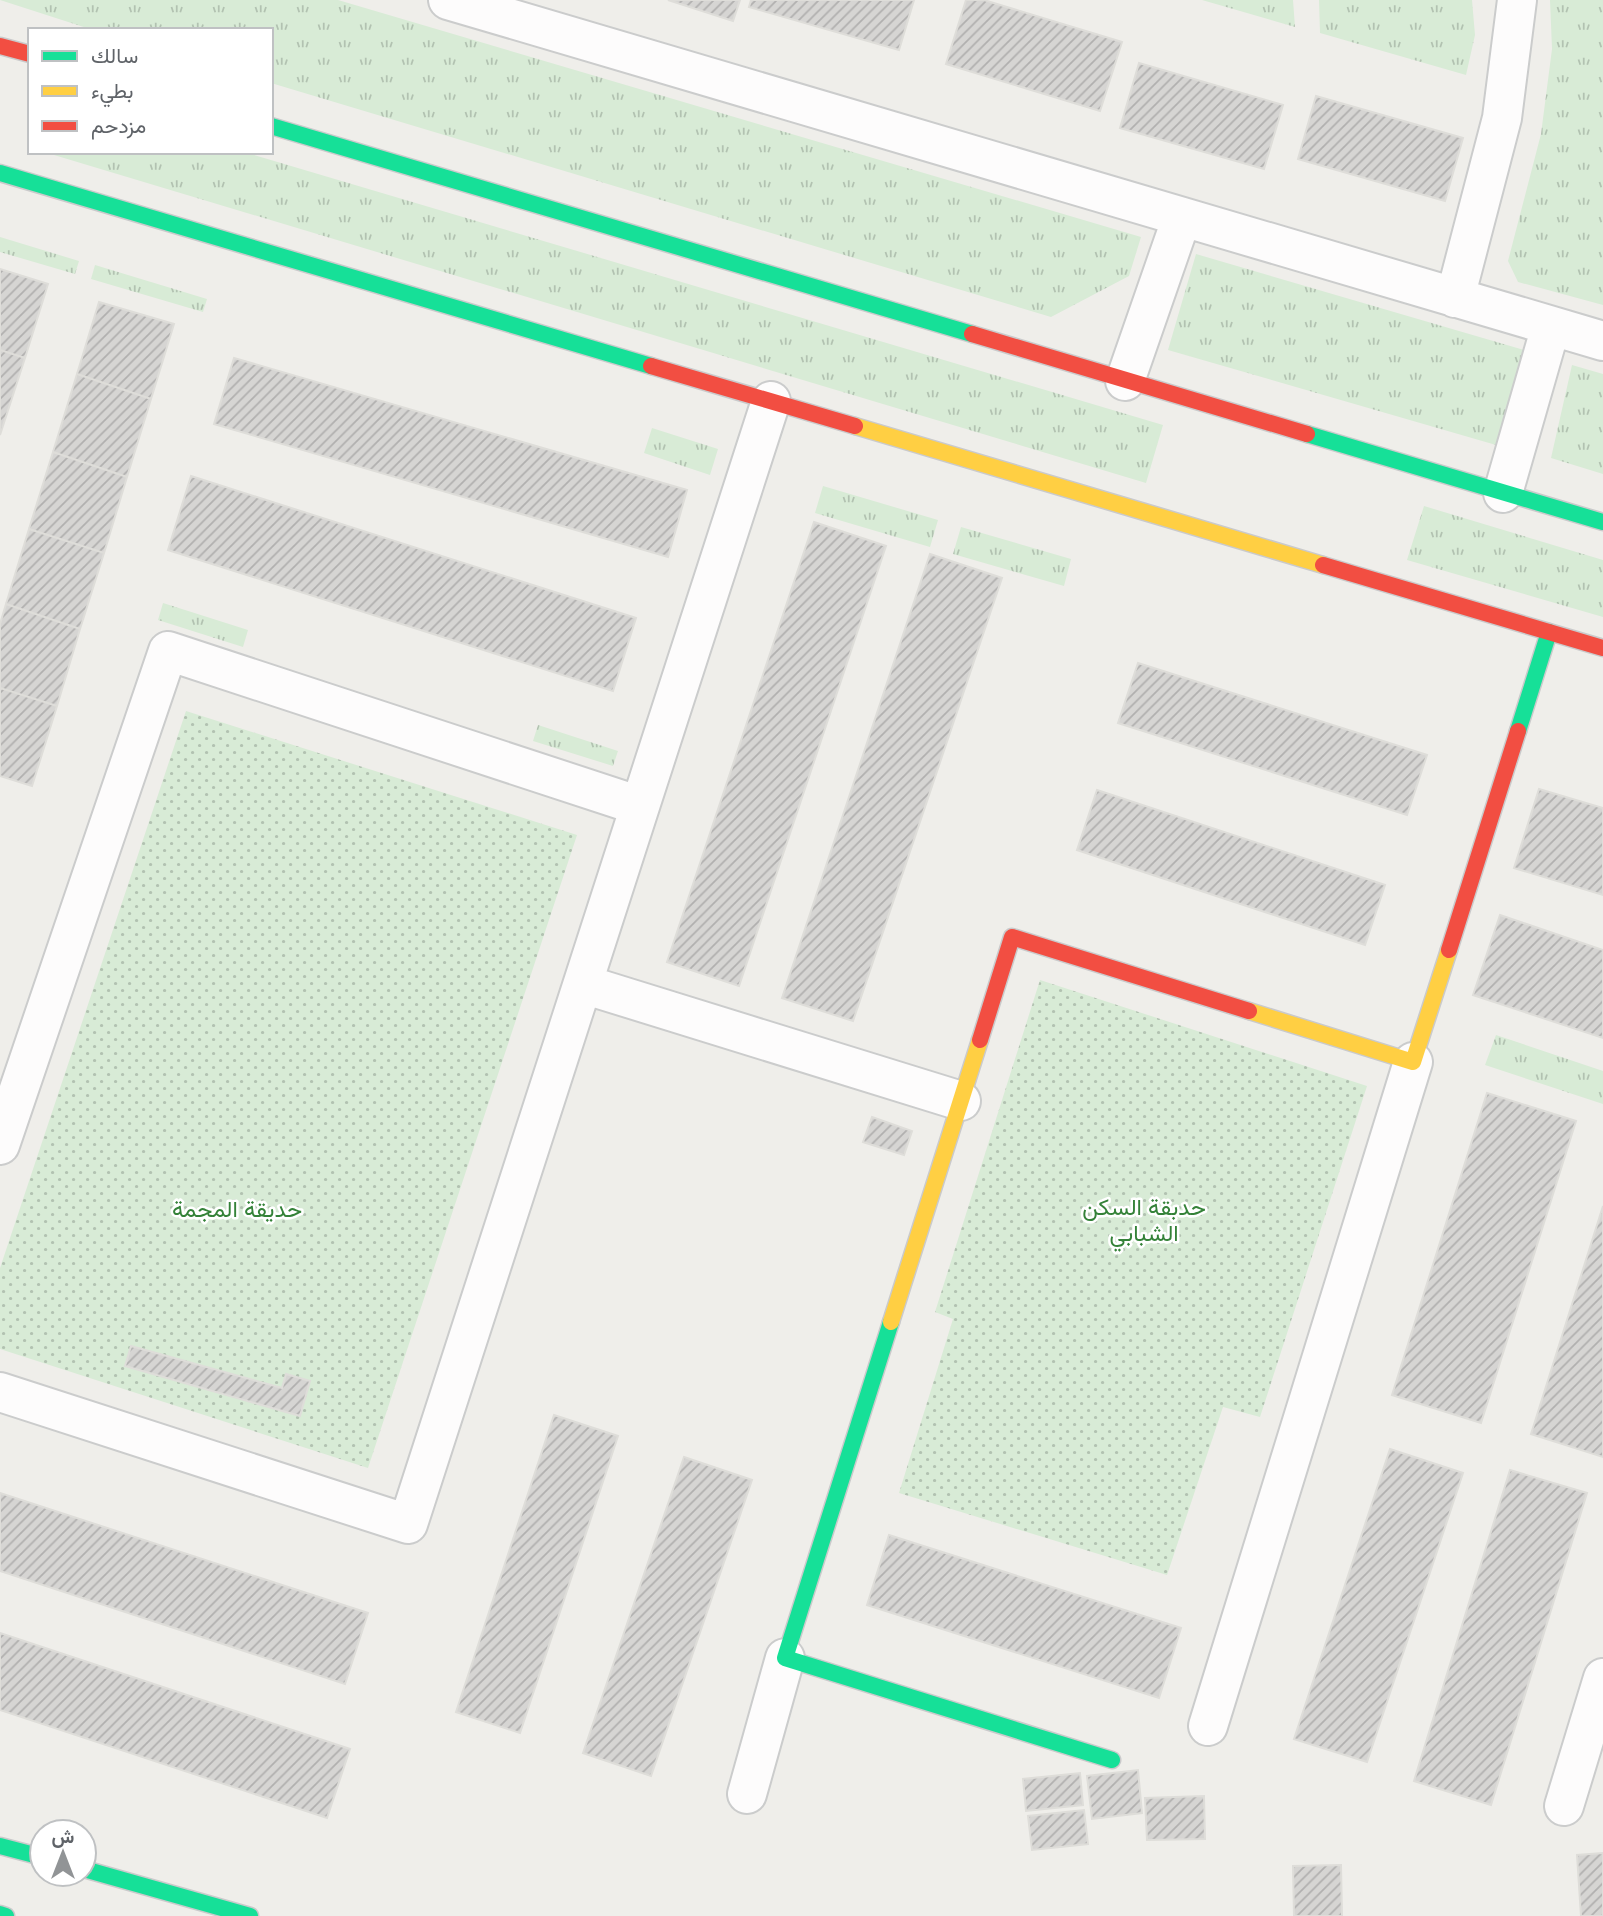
<svg xmlns="http://www.w3.org/2000/svg" width="1603" height="1916" font-family="'DM Sans',Vazirmatn,sans-serif">
<defs>
<pattern id="grass-tufts" width="24" height="20" patternUnits="userSpaceOnUse" patternTransform="scale(1.75)"><rect width="24" height="20" fill="#d8ebd6"/><path d="M3 7l-1-3M5 7V3M7 7l1-3M15 17l-1-3M17 17v-4M19 17l1-3" fill="none" stroke="#b2c2b1"/></pattern>
<pattern id="park-dots" width="8" height="8" patternUnits="userSpaceOnUse" patternTransform="scale(1.75)"><rect width="8" height="8" fill="#d8ebd6"/><path d="M2 2h.1M6 6h.1" fill="none" stroke="#b2c2b1" stroke-width="1.8" stroke-linecap="round"/></pattern>
<pattern id="building-hatch" width="6" height="6" patternUnits="userSpaceOnUse" patternTransform="scale(1.75)"><rect width="6" height="6" fill="#d6d5d3"/><path d="M-1 1l2-2M0 6l6-6M5 7l2-2" fill="none" stroke="#b1b0af"/></pattern>
</defs>
<rect width="100%" height="100%" fill="#efeeea"/>
<path fill="url(#grass-tufts)" d="M0,0H338L1141,237L1129,276L1051,317L271,83V30H93Z
M1202,0H1293L1295,27Z
M1319,0H1472L1475,35L1466,75L1320,33Z
M1550,0H1603V305L1518,282L1508,261L1541,134L1552,49Z
M44,152H244L1163,425L1146,483Z
M0,237L79,261L75,274L0,252Z
M1196,254L1524,350L1496,445L1168,350Z
M95,265L207,299L203,312L91,279Z
M1572,365L1603,374V474L1551,458Z
M652,428L718,449L710,475L644,453Z
M823,486L938,520L930,547L815,513Z
M1424,506L1603,560V617L1407,560Z
M961,527L1071,559L1064,586L953,554Z
M163,603L248,630L243,647L158,620Z
M538,725L618,751L613,766L533,741Z
M1496,1035L1603,1071V1104L1485,1065Z"/>
<path fill="url(#park-dots)" d="M186,711L577,835L368,1468L0,1349V1268Z
M1040,980L1367,1086L1260,1417L1223,1407L1167,1575L899,1493L953,1319L935,1312Z"/>
<path fill="url(#building-hatch)" stroke="#deddd9" stroke-width="2" d="M668,0H740L733,21Z
M751,0H914L899,50L749,7Z
M966,0H984L1122,42L1100,111L946,64Z
M1139,63L1283,105L1264,169L1120,128Z
M1316,96L1463,138L1445,201L1298,159Z
M0,269L48,284L25,358L0,350Z
M99,302L174,324L151,399L77,374Z
M0,350L25,358L0,435Z
M234,358L687,490L668,557L214,424Z
M77,374L151,399L127,477L53,452Z
M53,452L127,477L104,553L29,529Z
M191,476L636,618L613,691L168,550Z
M814,522L886,546L739,986L667,962Z
M29,529L104,553L80,629L6,604Z
M930,554L1002,578L853,1021L782,998Z
M6,604L80,629L57,706L0,688V624Z
M1138,663L1427,755L1407,815L1118,723Z
M0,688L57,706L32,786L0,776Z
M1539,789L1603,808V895L1514,868Z
M1097,790L1385,885L1365,945L1077,850Z
M1500,915L1603,950V1038L1473,995Z
M1487,1093L1576,1121L1481,1423L1392,1395Z
M872,1117L912,1131L904,1155L863,1142Z
M1603,1206V1457L1531,1434Z
M131,1346L282,1388L286,1374L310,1381L300,1416L125,1366Z
M554,1415L618,1436L520,1733L456,1712Z
M1390,1449L1463,1473L1367,1762L1294,1739Z
M684,1457L752,1480L651,1776L583,1753Z
M1510,1470L1587,1493L1491,1805L1414,1781Z
M0,1493L368,1613L345,1684L0,1571Z
M889,1535L1181,1628L1159,1698L867,1605Z
M0,1633L350,1749L327,1818L0,1710Z
M1138,1770L1142,1813L1092,1819L1087,1776Z
M1080,1773L1083,1805L1026,1811L1023,1779Z
M1204,1796L1205,1839L1147,1840L1145,1798Z
M1084,1810L1088,1844L1032,1850L1028,1816Z
M1603,1853V1916H1581L1577,1855Z
M1341,1865L1342,1916H1294L1293,1866Z"/>
<g fill="none" stroke-linecap="round" stroke-linejoin="round">
<defs>
<path id="street" d="M448,0L1603,341
M1455,298L1502,118L1517,0
M1125,381L1182,217
M1503,493L1551,326
M583,984L961,1101
M0,1145L168,651L640,806
M0,1392L408,1524L771,401
M1208,1726L1413,1062
M747,1794L785,1658
M1564,1806L1603,1678"/>
<path id="fast" d="M271,126L972,334
M0,173L651,366
M1307,434L1603,522
M1518,731L1549,632
M891,1322L785,1658L1112,1760
M0,1846L42,1857
M84,1869L250,1916
M0,1914L6,1916"/>
<path id="slow" d="M855,426L1323,565
M1249,1011L1413,1062L1449,950
M891,1322L980,1040"/>
<path id="jam" d="M0,46L30,54
M972,334L1307,434
M651,366L855,426
M1323,565L1603,648
M1449,950L1518,731
M980,1040L1012,937L1249,1011"/>
</defs>
<use href="#street" stroke="#cbcccc" stroke-width="42"/>
<use href="#fast" stroke="#cacacb" stroke-width="19"/>
<use href="#slow" stroke="#cacacb" stroke-width="19"/>
<use href="#jam" stroke="#cacacb" stroke-width="19"/>
<use href="#street" stroke="#fdfcfc" stroke-width="38"/>
<use href="#fast" stroke="#16e098" stroke-width="16"/>
<use href="#slow" stroke="#ffcf43" stroke-width="16"/>
<use href="#jam" stroke="#f24e42" stroke-width="16"/>
</g>
<g text-anchor="middle" stroke-width="5" stroke-linejoin="round" paint-order="stroke">
<g font-size="23" fill="#348238" stroke="#fff">
<text x="1144" y="1215">حدبقة السكن<tspan x="1144" dy="26">الشبابي</tspan></text>
<text x="237" y="1217">حديقة المجمة</text>
</g>
</g>
<rect x="28" y="28" width="245" height="126" fill="#ffffff" stroke="#bfc1c3" stroke-width="2"/>
<rect x="42" y="51" width="35" height="10" fill="#16e098" stroke="#bfc1c3" stroke-width="2"/>
<text x="91" y="63" font-size="21" fill="#5f6368">سالك</text>
<rect x="42" y="86" width="35" height="10" fill="#ffcf43" stroke="#bfc1c3" stroke-width="2"/>
<text x="91" y="98" font-size="21" fill="#5f6368">بطيء</text>
<rect x="42" y="121" width="35" height="10" fill="#f24e42" stroke="#bfc1c3" stroke-width="2"/>
<text x="91" y="133" font-size="21" fill="#5f6368">مزدحم</text>
<g transform="translate(63 1853)"><circle r="33" fill="#ffffff" stroke="#bfc1c3" stroke-width="2"/>
<path d="M0-5L12 26L0 18L-12 26Z" fill="#919496"/>
<text y="-10" font-size="19" font-weight="bold" text-anchor="middle" fill="#5f6368">ش</text>
</g>
</svg>
